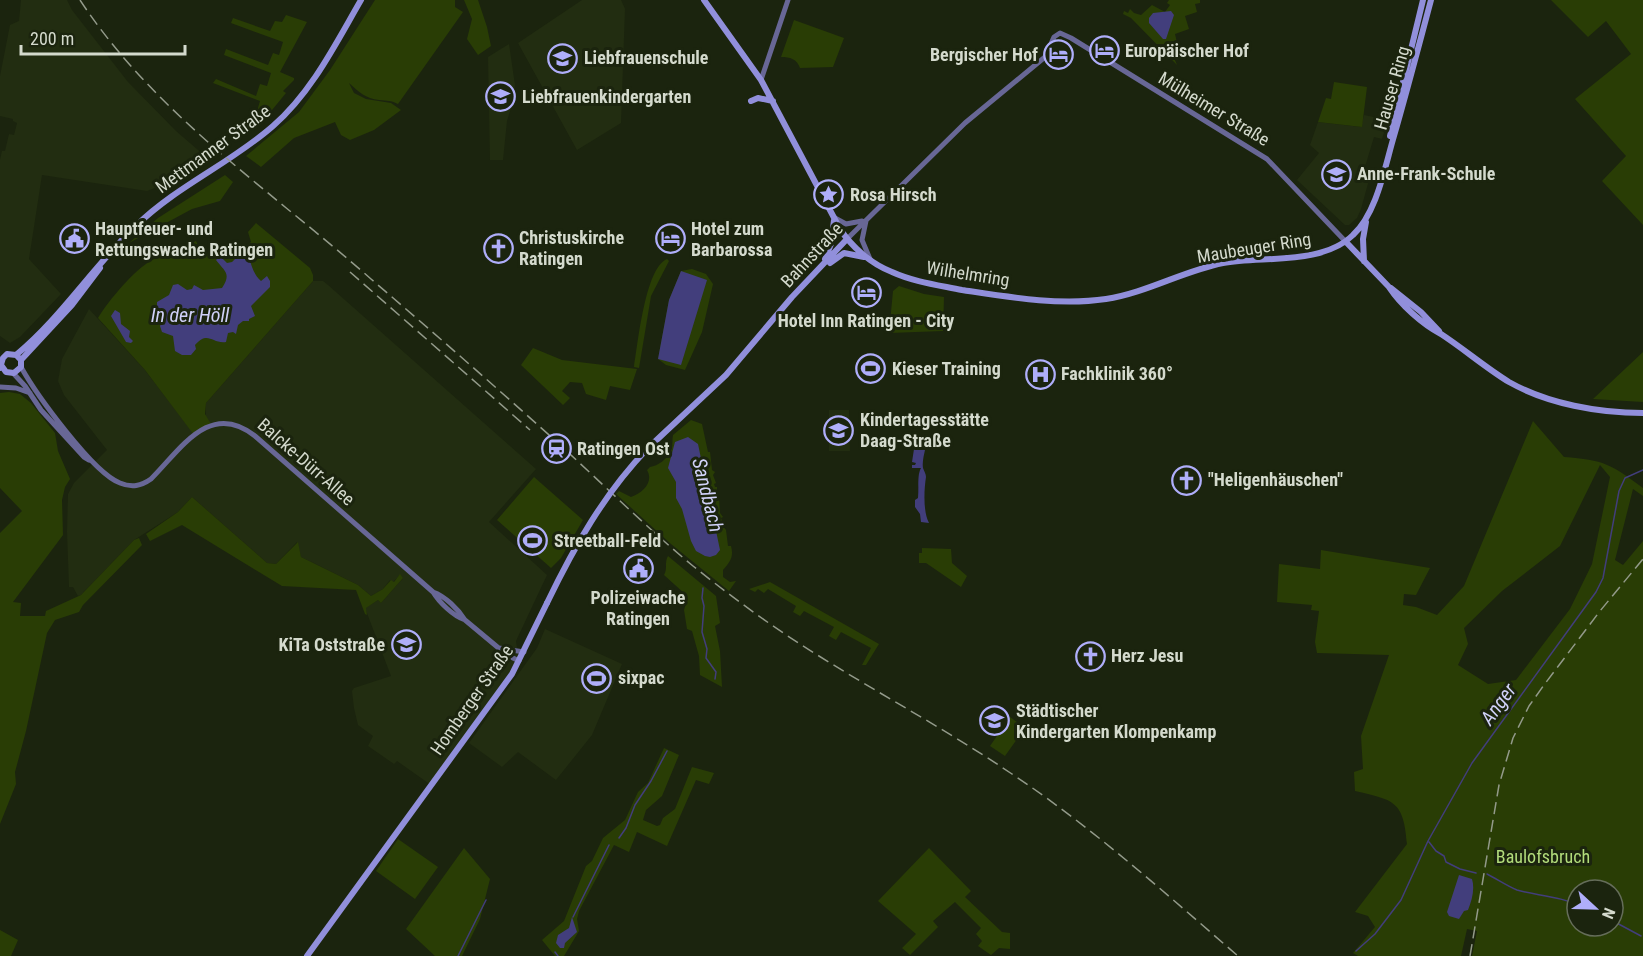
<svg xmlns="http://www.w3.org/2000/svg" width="1643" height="956" font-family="'Roboto Condensed',sans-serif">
<rect width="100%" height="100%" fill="#1b240e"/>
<path fill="#222d11" d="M21,0H67L72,10L128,82L176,131L205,156L183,172L163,182L162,185L147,191L42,175L29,259L61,294L20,337L10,343L0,336V160L2,151H5L9,134L14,135L17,123L13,121V119L0,116V76L10,25L19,21Z
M582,0H621L625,9L621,123L577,150L518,43Z
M509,44L515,85L511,108L507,121L503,160H490L488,57Z
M1364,115L1388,120L1382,139L1374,137L1365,167L1372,169L1361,209L1357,218L1349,225H1345L1297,180L1319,153L1310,145L1318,122L1361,127Z
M313,281H323L328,285L536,469L489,522L547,575L516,641L519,661L431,785L397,761L394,764L368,746L373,736L358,725L354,708L352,691L354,688L391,676L365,608L378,600L381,603L403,578L400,575L393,582L390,580L383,589L371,596L358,585L301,557L297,542L276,564L267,563L192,497L178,512L134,540L81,595L78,596L73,587H69L67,532L68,494L74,483L107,450L64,395L58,381L62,359L89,309L145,370L194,434L206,416V403Z
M829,410H849L850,451H829Z
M545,629L622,664L592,735L556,780L518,752L502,767L469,743L537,648Z"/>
<path fill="#293d05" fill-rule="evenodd" d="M375,0H455V7L463,12L398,104C390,100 388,101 379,100C366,99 358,91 349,83L354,93L366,99L391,103L401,110L374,130L350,140L341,135L335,122L294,138L261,167L246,156L299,112L330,70Z
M464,0H478L487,27L491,46L478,55L467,39L472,19Z
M1169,0H1200V3L1195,4L1197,12L1185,16L1189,29L1175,34L1178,47L1171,50L1177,65L1131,18L1123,14L1124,11L1128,13L1130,9L1134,13L1141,15L1152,5L1165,12L1170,5L1167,3Z
M1551,0H1643V225L1602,181L1626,156L1575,99L1631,54L1606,21L1588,37Z
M286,15L307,22L280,72L294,78V80L283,91L286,93L263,121L255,118L260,101L213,83L216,79L256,96L260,84L267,86L271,73L224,55L226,49L268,65L273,53L279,55L283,42L231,23L233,18L270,31L275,21L282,22Z
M794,20L844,38L833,67L800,68C797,59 790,57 781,57Z
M1334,82L1367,87L1362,127L1318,122L1326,98L1331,99Z
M225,175L233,182L220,201L192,209L129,243L158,218Z
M256,223L310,268L313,275V281L206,403L205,414L211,424L194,435L145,370L98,318C109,300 134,270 152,260C166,253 182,248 196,241L203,255L227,247L243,248L251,242L248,232Z
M667,259L669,261L651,296L639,368L634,367C638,344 645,268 667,259Z
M692,269L706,274L713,284L702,332L685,370L666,365L658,359L669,300L681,271Z
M899,286L924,294L944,297L943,331L889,333L893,291Z
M533,348L562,360L637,369L630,390L610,386L606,400L586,394L582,383L570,382L562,391L570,398L563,405L521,365Z
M1643,352V402L1593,399Z
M9,392L20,394L31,403L55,433L58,451L70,479L65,487L62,500L63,535L13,602L21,603L20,616H45L46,611L81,595L134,540L139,538L142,545L83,605L79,612L55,620L47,633L26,731L15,772L16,784L0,824V533L22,511L0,488V393Z
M691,420L702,424L708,452H710L712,470L715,472L713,475L716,483L714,484L715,487H717V496H719L720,513L723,517L721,518L722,521H724L725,525L723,526L726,530L728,546H731C734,557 730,562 723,570V577L730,582L736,581L729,591L671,544L616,494L619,491L631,497C643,493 654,482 647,470L650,467C658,466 667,459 671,451C673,447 672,440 673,435Z
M1533,421L1564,457C1604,460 1611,464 1643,488V496L1633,489L1615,560L1623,565L1643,541V956H1472L1477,931L1467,929L1461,956H1358L1353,953L1375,927L1368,916L1355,912L1407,844C1404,800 1393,800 1355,791L1354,772L1363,769L1361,736L1389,655L1317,653L1315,642L1319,611L1311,610L1312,605L1277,602L1279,564L1320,569L1321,550L1430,568L1416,595L1404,594L1403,605L1416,607L1437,615L1464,586ZM1600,465L1610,477L1592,564L1570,609L1516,680L1488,684L1458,665L1468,644L1464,628L1502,591L1560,546ZM1577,890H1613V926H1577Z
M534,477L583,520L561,558L551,568L497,520Z
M192,497L267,563L276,564L298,542L301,557L358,585L371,596L383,589L391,580L394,582L400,574L403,578L381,603L378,600L366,608L367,615L365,614L356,590L282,586L182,525L150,541L146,534L178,512Z
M922,548L951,549L952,563L967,576L961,587L926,563H919V553H922Z
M668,556L716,596L720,623L715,626L720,651L722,687L700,675L699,656L692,631L687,629L684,610L687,600L685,594L664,575C668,568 664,563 668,556Z
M770,582L879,644L866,665H862L871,648L841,632L836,640L829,636L834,627L804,611L800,616L793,612L796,606L768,589L764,593L758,589L755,592L749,589Z
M1010,717L1025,728L1005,756L990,746Z
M664,748L679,755L662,796L646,810L643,820L657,826L660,825L663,818L675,809L692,767L714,773L709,784L696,780L667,846L637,832L629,852L614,845L579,911L577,919L579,931L564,956H555L542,940L564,921L586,866L592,861L603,838L625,820L638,792L648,783Z
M398,839L438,867L415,899L376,871Z
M464,848L490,879L480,919L462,956H435L406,929Z
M929,848L971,891L965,897L1002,932L1010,933V949L999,948L991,955L978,946L982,941L976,934L981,928L955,902L933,921L938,927L910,955L902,948L916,934L878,901Z
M0,930L18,940L11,956H0Z"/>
<path fill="#423e7c" d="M1171,11L1174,15L1166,39H1163L1149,23V18L1153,13Z
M220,256L227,263L232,262L238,256L249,258C252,266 253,274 261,281L267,276L270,281V287L251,306L255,316L249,319V321H243L238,325L236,334L233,332L228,333L226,342C212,344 208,330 195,345L196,349L191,355H182L175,351L173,336L162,332L160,326L162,322L157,314V302L169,295L173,285L178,284L187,290L192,289L194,285L203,290L222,288C232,273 224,271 216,260Z
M681,271L707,280L681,365L658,359L669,300Z
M115,310L120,313L121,324L130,331L129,337L133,341L131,343L126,342L111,316Z
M688,437L698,444L720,550L716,555L710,557L705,556L696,551L691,541L682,509L676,498V482L668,468L675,442Z
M914,449L925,450C924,455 922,462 923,468C924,471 926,474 926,477C924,490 923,512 929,523L921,522L920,514L915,507V500L918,498C919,487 917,475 921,468H912V465H915L916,463L912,462Z
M1459,875L1472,879C1475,889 1472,900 1468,910L1464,911L1459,919L1449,916L1447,912Z
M572,917L577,932L565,943L564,948H560L556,943L558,935L569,928Z"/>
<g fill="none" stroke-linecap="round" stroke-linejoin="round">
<path stroke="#423e7c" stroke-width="1.5" d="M703,588L702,598L704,606L702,632L707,649L706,658L716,672L715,679
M619,838L626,828L635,805L651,781L667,751
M1429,842L1436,851L1444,856L1446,862L1460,869L1476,873
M1487,874C1497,879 1507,886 1517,890C1533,895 1566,897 1577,906
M573,917L609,845
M1613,921L1641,936
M1356,951L1375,934L1401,900L1428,841L1472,763L1596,592L1603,578L1619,491L1625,478L1643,470
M555,952L558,956
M458,956L486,900"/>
<path stroke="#686796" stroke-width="5" d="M761,80L788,0
M835,218L846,224L862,221
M866,221L862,240L870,259
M847,239L965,123L1045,57L1054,37L1060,33L1071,38L1267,159L1346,242
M21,367C36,394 93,473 120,483C132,488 141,486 151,479C181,449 210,400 255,436L433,592C439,602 453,616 465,620L507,655L519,661
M13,373L25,386L41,410L84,457L89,460
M0,387L16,388L30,393
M433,592C445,596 458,609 465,620
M499,648L524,652"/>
<path stroke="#918fdb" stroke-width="6" d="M704,0L761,80L840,229C852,247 871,264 892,272C914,282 938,285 962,290C1008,297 1059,306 1106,299C1146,293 1183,271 1223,263C1263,256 1323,265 1353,235C1377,213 1385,166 1394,136C1407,91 1419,45 1431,0
M751,101L758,98L773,101
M1390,136L1423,0
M1346,242L1389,287C1401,305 1422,324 1441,334C1464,349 1486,368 1509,382C1548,404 1599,413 1643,413
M825,259L831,244L834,220
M1364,261L1363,239L1366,222
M830,263L844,253L864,257
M1391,288L1421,312L1439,331
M16,355C62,317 94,265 137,225C177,186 231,163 273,126C312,92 336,43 361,0
M21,360L72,305L100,268
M0,368L3,358L7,354L16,355L21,360V367L14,373L6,372L1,365
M647,449L726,375L792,297L847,239
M307,956L512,674L547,603"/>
<path stroke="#939a8a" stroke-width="1.5" stroke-dasharray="12 6" stroke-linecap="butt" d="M80,0C155,114 270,190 371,279C434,333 497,388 559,444C604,485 647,528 693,566C733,598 775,629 819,656C883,696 950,732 1012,774C1093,828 1165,893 1238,956
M350,272L530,430
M1470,956L1499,785L1513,738L1529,706L1544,685L1600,611L1643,559"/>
<path stroke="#918fdb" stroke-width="6" d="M547,603C574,547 604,494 647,449"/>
</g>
<defs>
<symbol id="hotel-ring" viewBox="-11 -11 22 22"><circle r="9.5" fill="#1b240e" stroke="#afaefa" stroke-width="1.5"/><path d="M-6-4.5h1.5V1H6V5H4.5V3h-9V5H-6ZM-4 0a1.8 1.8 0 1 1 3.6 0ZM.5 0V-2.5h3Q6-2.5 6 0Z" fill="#afaefa"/></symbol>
<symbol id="school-ring" viewBox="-11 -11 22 22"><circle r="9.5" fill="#1b240e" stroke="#afaefa" stroke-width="1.5"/><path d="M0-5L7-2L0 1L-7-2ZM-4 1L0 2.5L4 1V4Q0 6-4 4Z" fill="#afaefa"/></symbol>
<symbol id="sight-ring" viewBox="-11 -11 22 22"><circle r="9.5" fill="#1b240e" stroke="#afaefa" stroke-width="1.5"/><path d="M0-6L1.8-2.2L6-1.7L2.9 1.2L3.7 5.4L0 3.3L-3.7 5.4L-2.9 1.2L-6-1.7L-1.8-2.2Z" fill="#afaefa"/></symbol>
<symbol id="civic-ring" viewBox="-11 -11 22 22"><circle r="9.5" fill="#1b240e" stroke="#afaefa" stroke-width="1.5"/><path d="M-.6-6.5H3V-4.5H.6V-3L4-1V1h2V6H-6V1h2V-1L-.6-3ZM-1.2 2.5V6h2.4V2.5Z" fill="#afaefa"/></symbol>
<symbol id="church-ring" viewBox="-11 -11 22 22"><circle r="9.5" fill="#1b240e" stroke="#afaefa" stroke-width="1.5"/><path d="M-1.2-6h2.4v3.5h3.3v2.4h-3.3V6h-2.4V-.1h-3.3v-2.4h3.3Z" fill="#afaefa"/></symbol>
<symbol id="stadium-ring" viewBox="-11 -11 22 22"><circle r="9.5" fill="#1b240e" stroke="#afaefa" stroke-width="1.5"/><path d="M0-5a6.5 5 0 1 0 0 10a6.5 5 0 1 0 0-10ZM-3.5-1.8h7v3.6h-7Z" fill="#afaefa"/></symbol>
<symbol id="hospital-ring" viewBox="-11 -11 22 22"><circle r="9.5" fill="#1b240e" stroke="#afaefa" stroke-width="1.5"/><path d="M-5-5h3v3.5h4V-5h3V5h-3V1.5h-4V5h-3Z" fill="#afaefa"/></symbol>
<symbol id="station-ring" viewBox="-11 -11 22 22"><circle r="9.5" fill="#1b240e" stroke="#afaefa" stroke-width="1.5"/><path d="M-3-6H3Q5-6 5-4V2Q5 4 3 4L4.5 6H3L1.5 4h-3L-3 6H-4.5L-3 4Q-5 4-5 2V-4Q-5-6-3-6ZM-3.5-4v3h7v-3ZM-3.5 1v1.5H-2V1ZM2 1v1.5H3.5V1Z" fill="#afaefa"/></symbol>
</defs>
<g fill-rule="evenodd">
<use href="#hotel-ring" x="1088" y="34" width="33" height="33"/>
<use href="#hotel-ring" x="1042" y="38" width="33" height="33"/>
<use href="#school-ring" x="546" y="42" width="33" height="33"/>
<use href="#school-ring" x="484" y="80" width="33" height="33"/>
<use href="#school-ring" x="1320" y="158" width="33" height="33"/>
<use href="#sight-ring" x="812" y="178" width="33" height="33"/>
<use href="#civic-ring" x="58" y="222" width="33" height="33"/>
<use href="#hotel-ring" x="654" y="222" width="33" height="33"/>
<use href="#church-ring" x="482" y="232" width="33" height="33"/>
<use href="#hotel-ring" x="850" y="276" width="33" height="33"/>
<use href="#stadium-ring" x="854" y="352" width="33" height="33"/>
<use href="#hospital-ring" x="1024" y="358" width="33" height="33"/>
<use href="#school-ring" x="822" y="414" width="33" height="33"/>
<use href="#station-ring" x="540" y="432" width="33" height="33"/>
<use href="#church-ring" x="1170" y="464" width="33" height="33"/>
<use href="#stadium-ring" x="516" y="524" width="33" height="33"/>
<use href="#civic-ring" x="622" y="552" width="33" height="33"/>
<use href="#school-ring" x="390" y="628" width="33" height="33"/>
<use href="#church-ring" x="1074" y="640" width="33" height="33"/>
<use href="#stadium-ring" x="580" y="662" width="33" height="33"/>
<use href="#school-ring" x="978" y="704" width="33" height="33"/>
</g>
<g text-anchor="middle" stroke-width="6" stroke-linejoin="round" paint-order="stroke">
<g font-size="18" font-weight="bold" fill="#d4dacd" stroke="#1b240e" text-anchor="start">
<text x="1125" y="57">Europäischer Hof</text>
<text x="1038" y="61" text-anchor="end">Bergischer Hof</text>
<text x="584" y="64">Liebfrauenschule</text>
<text x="522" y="103">Liebfrauenkindergarten</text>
<text x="1357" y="180">Anne-Frank-Schule</text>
<text x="850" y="201">Rosa Hirsch</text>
<text x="95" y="235">Hauptfeuer- und<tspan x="95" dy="21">Rettungswache Ratingen</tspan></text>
<text x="691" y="235">Hotel zum<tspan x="691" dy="21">Barbarossa</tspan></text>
<text x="519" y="244">Christuskirche<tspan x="519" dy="21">Ratingen</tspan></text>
<text x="866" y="327" text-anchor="middle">Hotel Inn Ratingen - City</text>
<text x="892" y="375">Kieser Training</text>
<text x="1061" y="380">Fachklinik 360°</text>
<text x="860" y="426">Kindertagesstätte<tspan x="860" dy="21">Daag-Straße</tspan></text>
<text x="577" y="455">Ratingen Ost</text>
<text x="1208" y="486">"Heligenhäuschen"</text>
<text x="554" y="547">Streetball-Feld</text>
<text x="638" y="604" text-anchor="middle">Polizeiwache<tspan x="638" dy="21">Ratingen</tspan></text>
<text x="385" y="651" text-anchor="end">KiTa Oststraße</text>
<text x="1111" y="662">Herz Jesu</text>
<text x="618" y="684">sixpac</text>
<text x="1016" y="717">Städtischer<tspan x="1016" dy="21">Kindergarten Klompenkamp</tspan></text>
</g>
<g font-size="18" fill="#d4dacd" stroke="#1b240e">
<text transform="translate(1392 88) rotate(-74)" y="6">Hauser Ring</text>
<text transform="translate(1214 109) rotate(31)" y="6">Mülheimer Straße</text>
<text transform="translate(213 149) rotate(-36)" y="6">Mettmanner Straße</text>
<text transform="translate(1254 248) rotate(-9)" y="6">Maubeuger Ring</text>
<text transform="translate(812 255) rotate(-47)" y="6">Bahnstraße</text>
<text transform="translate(968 274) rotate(9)" y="6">Wilhelmring</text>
<text transform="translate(306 462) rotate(41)" y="6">Balcke-Dürr-Allee</text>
<text transform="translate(472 700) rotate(-55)" y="6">Homberger Straße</text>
</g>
<g font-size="18" fill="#b2dc7b" stroke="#1b240e">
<text x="1543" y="863">Baulofsbruch</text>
</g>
<g font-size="20" font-style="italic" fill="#d0d1f8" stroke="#1b240e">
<text x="190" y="322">In der Höll</text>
<text transform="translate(708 495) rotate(76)" y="7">Sandbach</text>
<text transform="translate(1498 704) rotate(-54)" y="7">Anger</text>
</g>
</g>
<g transform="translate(1595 908) rotate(112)"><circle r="28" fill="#1b240e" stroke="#656d5a" stroke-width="1.5"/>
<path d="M0-4.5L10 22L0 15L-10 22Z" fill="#afaefa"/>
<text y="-9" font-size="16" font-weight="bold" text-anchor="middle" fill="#d4dacd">N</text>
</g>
<path d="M21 45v9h164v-9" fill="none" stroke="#d4dacd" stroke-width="3"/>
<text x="30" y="45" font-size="18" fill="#d4dacd" stroke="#1b240e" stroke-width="4.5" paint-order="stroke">200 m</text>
</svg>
